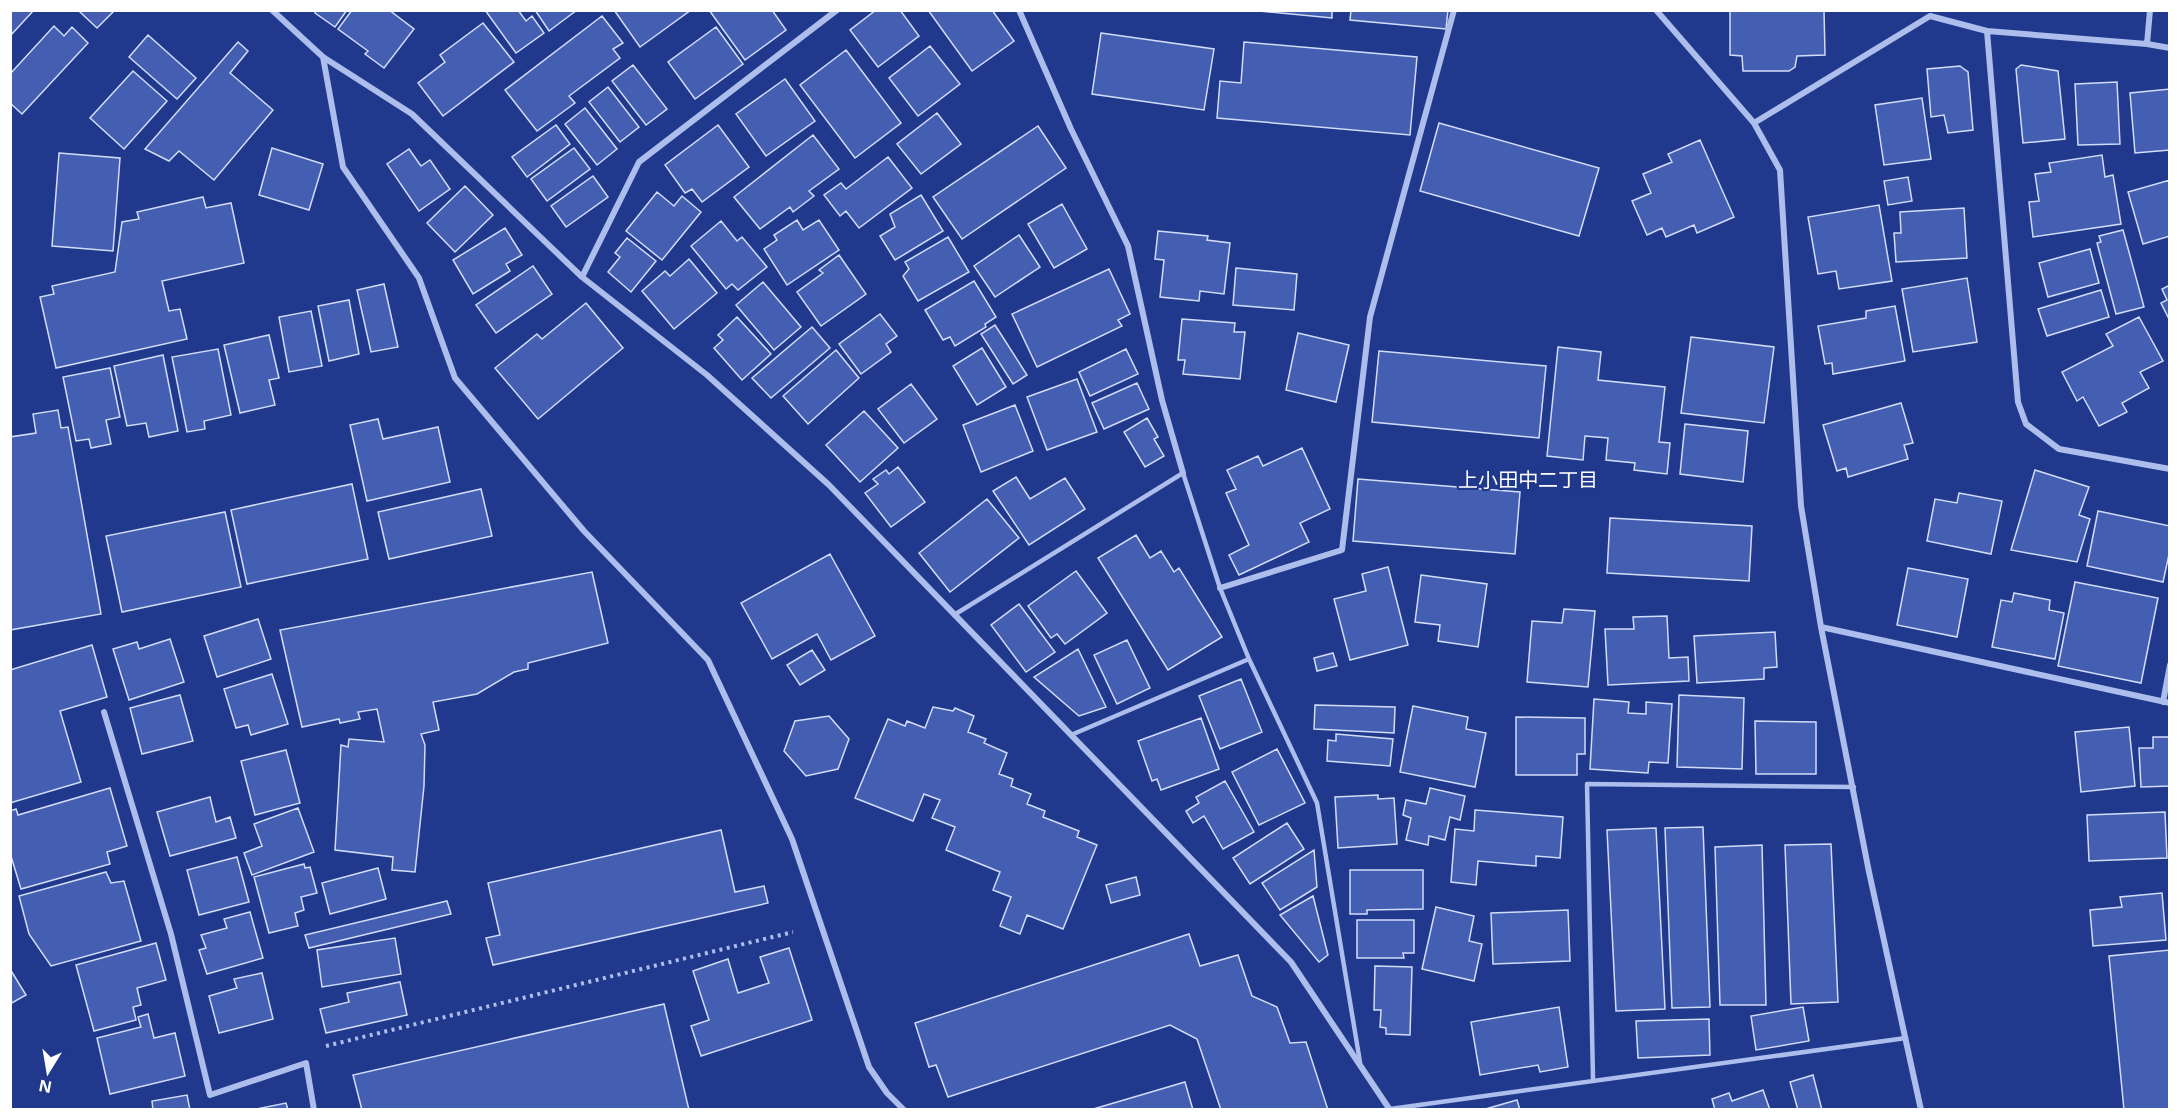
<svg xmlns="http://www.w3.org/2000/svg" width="2180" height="1120" font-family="'Open Sans','Noto Sans JP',sans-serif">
<rect width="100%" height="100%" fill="#20398c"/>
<path fill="#445fb2" stroke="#d2dcf9" stroke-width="1.5" d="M10,10H34L10,36Z
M82,10H115L97,28L80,12Z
M316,10H347L335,27L315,13Z
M352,10H389L414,29L384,68L365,54L368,51L338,29Z
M485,10H518L526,21L532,16L544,33L516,53Z
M535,10H577L549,31Z
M614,10H691L640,47Z
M709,10H772L786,30L745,60Z
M876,10H900L919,36L878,67L850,30Z
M928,10H992L1014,41L972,71Z
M1248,10H1332V18Z
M1351,10H1448L1446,29L1350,20Z
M1730,10H1824L1825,55L1797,56L1795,67L1789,71H1743L1742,56L1730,55Z
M602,16L623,43L613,49L620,58L569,96L575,103L537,131L505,90Z
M483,23L514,62L443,116L418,83L445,62L440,55Z
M54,26L64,36L72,27L88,43L22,114L10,103V74Z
M716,27L743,64L695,99L668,62Z
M1101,33L1214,49L1204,110L1092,94Z
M148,35L196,78L177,99L129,57Z
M238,42L248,51L230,73L273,110L214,180L179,151L169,161L145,149Z
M1244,42L1417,57L1410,135L1217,118L1220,81L1241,83Z
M930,46L960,84L918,116L889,78Z
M846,50L901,123L855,158L800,85Z
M633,65L667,109L646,125L612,81Z
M2021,65L2058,71L2065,139L2023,143L2016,69Z
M1960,66L1968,72L1973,130L1948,133L1944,115L1931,117L1927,69Z
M133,71L167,101L124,149L90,118Z
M785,79L815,121L766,156L736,114Z
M2117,82L2120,144L2078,145L2075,84Z
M608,87L639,127L620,142L589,102Z
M2170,89V150L2135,153L2130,93Z
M1922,98L1931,159L1884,165L1875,105Z
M585,108L617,149L597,165L565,124Z
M937,113L961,144L921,174L897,144Z
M1439,123L1599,168L1579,236L1420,191Z
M556,125L570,144L527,177L512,157Z
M718,125L749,167L702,202L692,189L685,193L665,165Z
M1038,126L1066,168L962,239L933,197Z
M813,135L839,169L809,191L814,196L793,212L790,207L760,229L734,197Z
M1700,140L1734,217L1697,233L1694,225L1666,237L1662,228L1647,235L1632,201L1651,193L1643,174L1672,162L1668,154Z
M272,148L323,164L309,210L259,195Z
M574,148L590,169L547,201L531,179Z
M409,149L421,166L430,160L450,189L419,211L387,164Z
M59,153L120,158L113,251L52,246Z
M2102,155L2105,177L2113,175L2121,224L2033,237L2029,202L2039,201L2035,174L2051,172L2049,163Z
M888,157L912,188L859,228L846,211L840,216L824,195L841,183L846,189Z
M593,176L608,197L566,227L551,206Z
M1908,177L1912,201L1888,205L1884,181Z
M2170,180V236L2143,244L2128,192Z
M465,186L493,215L455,252L427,223Z
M657,192L674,206L682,196L701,212L662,260L626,231Z
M921,195L943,231L895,260L880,236L895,227L890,214Z
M203,197L206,208L231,203L244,263L162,281L169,311L180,309L187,339L56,368L40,297L54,294L52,286L115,272L122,222L139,219L137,212Z
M1062,204L1087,249L1054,268L1028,224Z
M1879,205L1892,281L1839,289L1836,271L1818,274L1808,217Z
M1964,208L1967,258L1896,262L1894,233H1901L1900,212Z
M797,220L803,230L819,220L839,250L787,285L764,249L777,240L774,235Z
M721,221L737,241L742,237L767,267L738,290L732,284L726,289L691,246Z
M505,228L522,255L506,264L510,271L473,294L453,260Z
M2123,230L2144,307L2116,314L2097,243L2101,242L2099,236Z
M1158,231L1208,236L1207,240L1230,243L1224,294L1200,291L1199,301L1160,297L1164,260L1155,259Z
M1019,235L1040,267L995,297L974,266Z
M948,237L969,272L918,301L903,276L909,269L905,262Z
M627,238L656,261L631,292L608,272L620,257L615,253Z
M2090,249L2099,283L2048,297L2039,263Z
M839,255L866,294L821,326L797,292L823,273L819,270Z
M689,259L717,293L674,329L642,291L665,271L670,276Z
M533,266L552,294L496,333L476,305Z
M1236,268L1297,274L1294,310L1233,305Z
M1109,269L1130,314L1118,320L1122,326L1037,367L1012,314Z
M1967,278L1977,342L1913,352L1902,289Z
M974,281L996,317L985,324L986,327L955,346L950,337L943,340L925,310Z
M763,282L801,327L774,350L736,305Z
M384,284L398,347L371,352L357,290Z
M2170,285V321L2161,303L2167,300L2162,289Z
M2101,290L2109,317L2047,336L2038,309Z
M349,300L359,354L329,361L318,306Z
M586,303L623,348L538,419L495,368L537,334L542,339Z
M1895,306L1905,361L1833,374L1832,363L1825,364L1818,326L1866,318V311Z
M311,311L322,366L289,372L279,317Z
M880,314L897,336L886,344L891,352L861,374L839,344Z
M737,317L771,354L742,380L714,348L723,340L718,335Z
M2139,317L2163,361L2140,372L2149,388L2122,403L2127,412L2099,426L2083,397L2077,401L2062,372L2113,346L2106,334Z
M1182,319L1235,323L1234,332H1245L1240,379L1183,374L1185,360H1178Z
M995,325L1027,375L1013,384L981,334Z
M812,327L830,348L771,398L752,378Z
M1298,333L1349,345L1336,402L1286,390Z
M269,335L279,378L269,380L275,405L240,413L224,345Z
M1691,337L1774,347L1764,423L1681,413Z
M1558,347L1601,352L1598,380L1665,387L1659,442L1670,443L1667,474L1634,470L1635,463L1606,460L1608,438L1585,436L1583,460L1547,456Z
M982,348L1006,387L977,405L953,366Z
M218,349L231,415L204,421L205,429L187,432L172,357Z
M1126,349L1138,374L1090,396L1079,372Z
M836,350L859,378L808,424L783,396Z
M1379,351L1546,366L1539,438L1372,422Z
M163,355L178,431L149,437L146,423L127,426L114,366Z
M110,368L120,417L106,420L111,444L91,448L89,439L76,441L63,377Z
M1077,379L1097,432L1047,450L1027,397Z
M1137,383L1149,409L1104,429L1092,403Z
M911,384L937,419L904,443L878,409Z
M1901,403L1913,443L1904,445L1908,459L1848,477L1846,468L1837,471L1823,425Z
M1015,405L1033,451L981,472L963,425Z
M58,410L61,428L68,427L101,614L10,630V437L36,433L33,414Z
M864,411L898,448L860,482L826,445Z
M1147,418L1158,437L1154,439L1164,456L1145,467L1124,432Z
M378,419L383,439L438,427L450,482L367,501L350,425Z
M1685,424L1748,431L1743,482L1680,474Z
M1302,448L1330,509L1300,523L1309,542L1239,575L1229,555L1249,545L1226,493L1236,489L1227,470L1258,456L1263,466Z
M898,467L925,502L891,527L865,493L878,484L873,479L886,470L889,474Z
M2035,470L2089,487L2079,515L2090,519L2077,562L2011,550Z
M1016,477L1030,499L1065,478L1085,509L1029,545L993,491Z
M1358,479L1520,492L1515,554L1353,541Z
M352,484L368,559L247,584L231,510Z
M481,489L492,536L389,559L378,512Z
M1959,493L2002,501L1991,554L1927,541L1935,499L1957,503Z
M987,499L1019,538L950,592L919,553Z
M2098,511L2170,526V550L2163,582L2087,566Z
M225,512L241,587L122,612L106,536Z
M1610,518L1752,526L1749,581L1607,573Z
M1136,535L1150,558L1161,551L1174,572L1179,568L1222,637L1168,670L1098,558Z
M830,554L875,636L831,660L817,634L772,659L741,603Z
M1388,567L1408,645L1350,660L1334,599L1366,591L1362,574Z
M1908,568L1968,579L1957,637L1897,625Z
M1076,571L1107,613L1065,644L1057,634L1051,638L1028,606Z
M592,572L608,643L528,663V669L514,672L477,694L433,702L439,730L421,734L425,745L424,786L415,872L392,870L393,857L335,850L341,745L348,747L349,739L384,742L377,709L358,712L360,719L340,723L339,719L302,727L280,630Z
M1421,575L1487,584L1478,647L1438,641L1440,625L1415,622Z
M2075,582L2158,598L2141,683L2058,666Z
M2014,593L2050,600L2049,610L2064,613L2055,659L1992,647L2001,600L2012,602Z
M1019,604L1055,652L1026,672L991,625Z
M1564,609L1595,611L1588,687L1527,682L1532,621L1562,623Z
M1667,616L1669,658L1688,657L1689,681L1608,685L1605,629H1634L1633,617Z
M258,619L271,659L217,677L204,636Z
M1775,632L1777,667L1764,668V679L1697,683L1694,636Z
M170,639L184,682L129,700L113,649L137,642L139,649Z
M1127,640L1150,688L1117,704L1094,655Z
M92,645L107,697L60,711L81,782L10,803V670Z
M1078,649L1106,707L1079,716L1034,677Z
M812,650L825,670L800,685L787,665Z
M1333,653L1337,666L1317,671L1314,658Z
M272,674L288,724L251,735L248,725L236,728L224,689Z
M1241,679L1262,732L1220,749L1199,696Z
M180,695L193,741L142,754L130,708Z
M1679,695L1744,698L1742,769L1677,767Z
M1594,699L1629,702L1628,713L1646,714V702L1672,704L1668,763L1649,762L1648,773L1590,769Z
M1315,705L1395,707L1394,733L1314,729Z
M1413,706L1468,717L1466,729L1486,733L1475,787L1400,772Z
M933,707L953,711L955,708L974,716L968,732L986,739L984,743L1007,753L999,774L1013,779L1011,786L1031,794L1027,804L1045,811L1043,817L1079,831L1077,837L1097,845L1063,929L1027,915L1020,934L1000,926L1011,897L993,890L1000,872L946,850L955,827L932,818L940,800L924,794L913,821L855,798L888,719L905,726L907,721L925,728Z
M829,716L849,739L838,769L806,776L784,751L795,721Z
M1516,717L1585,718V754H1577V775H1516Z
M1201,718L1219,769L1161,790L1157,779L1152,781L1138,741Z
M1755,721L1816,722V774H1756Z
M2129,727L2135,786L2081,792L2075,732Z
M1336,734L1393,739L1390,766L1327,761L1328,740L1336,741Z
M2153,737H2170V786L2141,787L2139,748H2153Z
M1277,749L1305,803L1259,825L1232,772Z
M286,750L300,803L255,815L241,761Z
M1225,781L1254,832L1223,849L1204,816L1193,823L1186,811L1199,803L1196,797Z
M110,788L127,846L107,852L110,864L21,889L10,853V811L16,809L18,815Z
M1430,788L1465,796L1460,820L1450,817L1445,840L1429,836L1428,845L1406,840L1411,818L1403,815L1406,800L1426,804Z
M1378,795V799L1394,798L1397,844L1338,848L1335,797Z
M210,797L216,822L230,817L236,838L170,856L157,812Z
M298,808L314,852L252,875L244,853L262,846L254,824Z
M1475,810L1563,817L1560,858L1536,856V866L1478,861L1476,885L1451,882L1455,829L1474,831Z
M2165,812L2167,858L2089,861L2087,815Z
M1287,823L1304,849L1250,884L1233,858Z
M1703,827L1710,1007L1672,1008L1665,828Z
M1656,828L1665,1009L1616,1011L1607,830Z
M721,830L735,892L764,886L768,903L493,965L486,938L500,935L488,883Z
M1831,844L1838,1002L1791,1004L1785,845Z
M1762,845L1766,1005H1720L1715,847Z
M1314,850L1317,887L1280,910L1262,883Z
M237,857L249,902L199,915L187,870Z
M304,864L305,868L310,867L317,893L301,897L304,910L295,913L298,926L269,933L254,877Z
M378,868L386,899L330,914L322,883Z
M1350,870H1423V909L1367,910V914H1350Z
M106,872L111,883L124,881L141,941L51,966L29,934L19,896Z
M1136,877L1140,895L1111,903L1106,885Z
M2162,893L2166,940L2093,946L2090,910L2122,907L2120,897Z
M1313,896L1328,955L1319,962L1280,915Z
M447,901L451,914L309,948L305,935Z
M1436,907L1474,916L1469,941L1482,944L1474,981L1422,969Z
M1568,910L1570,961L1493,964L1491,913Z
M250,912L263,958L207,974L199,950L206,948L201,935L227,928L224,919Z
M1357,920H1414V953H1403L1404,958H1357Z
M1189,934L1200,966L1238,955L1252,996L1277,1007L1290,1043L1306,1042L1328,1110H1221L1197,1039L1170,1025L948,1097L936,1065L929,1067L915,1023Z
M395,938L401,974L322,987L317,950Z
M156,943L166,980L137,988L141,1005L133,1007L136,1020L94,1031L76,965Z
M789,948L812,1020L701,1056L691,1026L709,1020L693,971L728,959L738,993L769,983L760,957Z
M2170,950V1110H2124L2109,956Z
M1375,966L1412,967L1410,1035L1386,1034V1028L1380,1027L1381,1010H1374Z
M10,969L26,995L10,1004Z
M262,973L273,1019L219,1033L209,996L237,988L234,979Z
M400,982L407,1015L326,1033L320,1009L349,1002L347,993Z
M664,1004L689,1110H362L353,1075Z
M1559,1007L1568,1067L1540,1072L1538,1065L1480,1075L1471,1022Z
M1803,1007L1809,1041L1756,1050L1751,1016Z
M148,1014L154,1038L175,1033L185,1076L110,1094L97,1038L141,1027L138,1017Z
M1709,1019L1710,1055L1638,1058L1636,1021Z
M1813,1075L1822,1110H1798L1790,1082Z
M1185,1082L1193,1110H1090Z
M1763,1090L1770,1110H1715L1712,1099L1729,1093L1732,1101Z
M187,1095L190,1110H153L152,1101Z
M1517,1100L1520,1110H1482Z
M286,1103L288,1110H251Z"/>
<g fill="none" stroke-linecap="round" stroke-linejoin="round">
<path stroke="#adbdec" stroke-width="4" stroke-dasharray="3 4.5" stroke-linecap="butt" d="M326,1046L793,932"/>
<path stroke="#adbdec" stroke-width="4.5" d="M954,615L1183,473L1220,588L1249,659L1317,803L1360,1062
M1071,735L1249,659
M1593,1079L1587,784L1854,787
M1390,1109L1906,1038"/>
<path stroke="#adbdec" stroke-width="6" d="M272,10L323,57L343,167L419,278L455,378L584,531L708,660L792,839L869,1067L887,1093L904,1110
M1019,10L1071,129L1128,246L1162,400L1183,473
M1656,10L1754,123L1780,170L1801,506L1821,627L1869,872L1921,1110
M1987,31L2018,402L2026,424L2059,449L2170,469
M2147,44L2150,10
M323,57L412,114L582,277L707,375L829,485L1291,962L1390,1110
M1754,123L1930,16L1987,31L2147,44L2170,48
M582,277L639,162L837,10
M1220,588L1342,550L1370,317L1454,10
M1821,627L2170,703
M2163,702L2170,665
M104,712L171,934L210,1095L306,1063L314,1110"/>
</g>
<g text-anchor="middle" stroke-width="4.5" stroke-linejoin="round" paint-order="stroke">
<g font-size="20" fill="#fff" stroke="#20398c">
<text x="1528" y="487">上小田中二丁目</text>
</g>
</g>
<rect width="2180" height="1120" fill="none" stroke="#ffffff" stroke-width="24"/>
<g transform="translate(48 1072) rotate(191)" stroke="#20398c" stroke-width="4.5" paint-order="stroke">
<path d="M0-4.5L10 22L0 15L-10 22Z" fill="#ffffff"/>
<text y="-9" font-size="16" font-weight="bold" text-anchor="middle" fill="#ffffff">N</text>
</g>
</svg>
